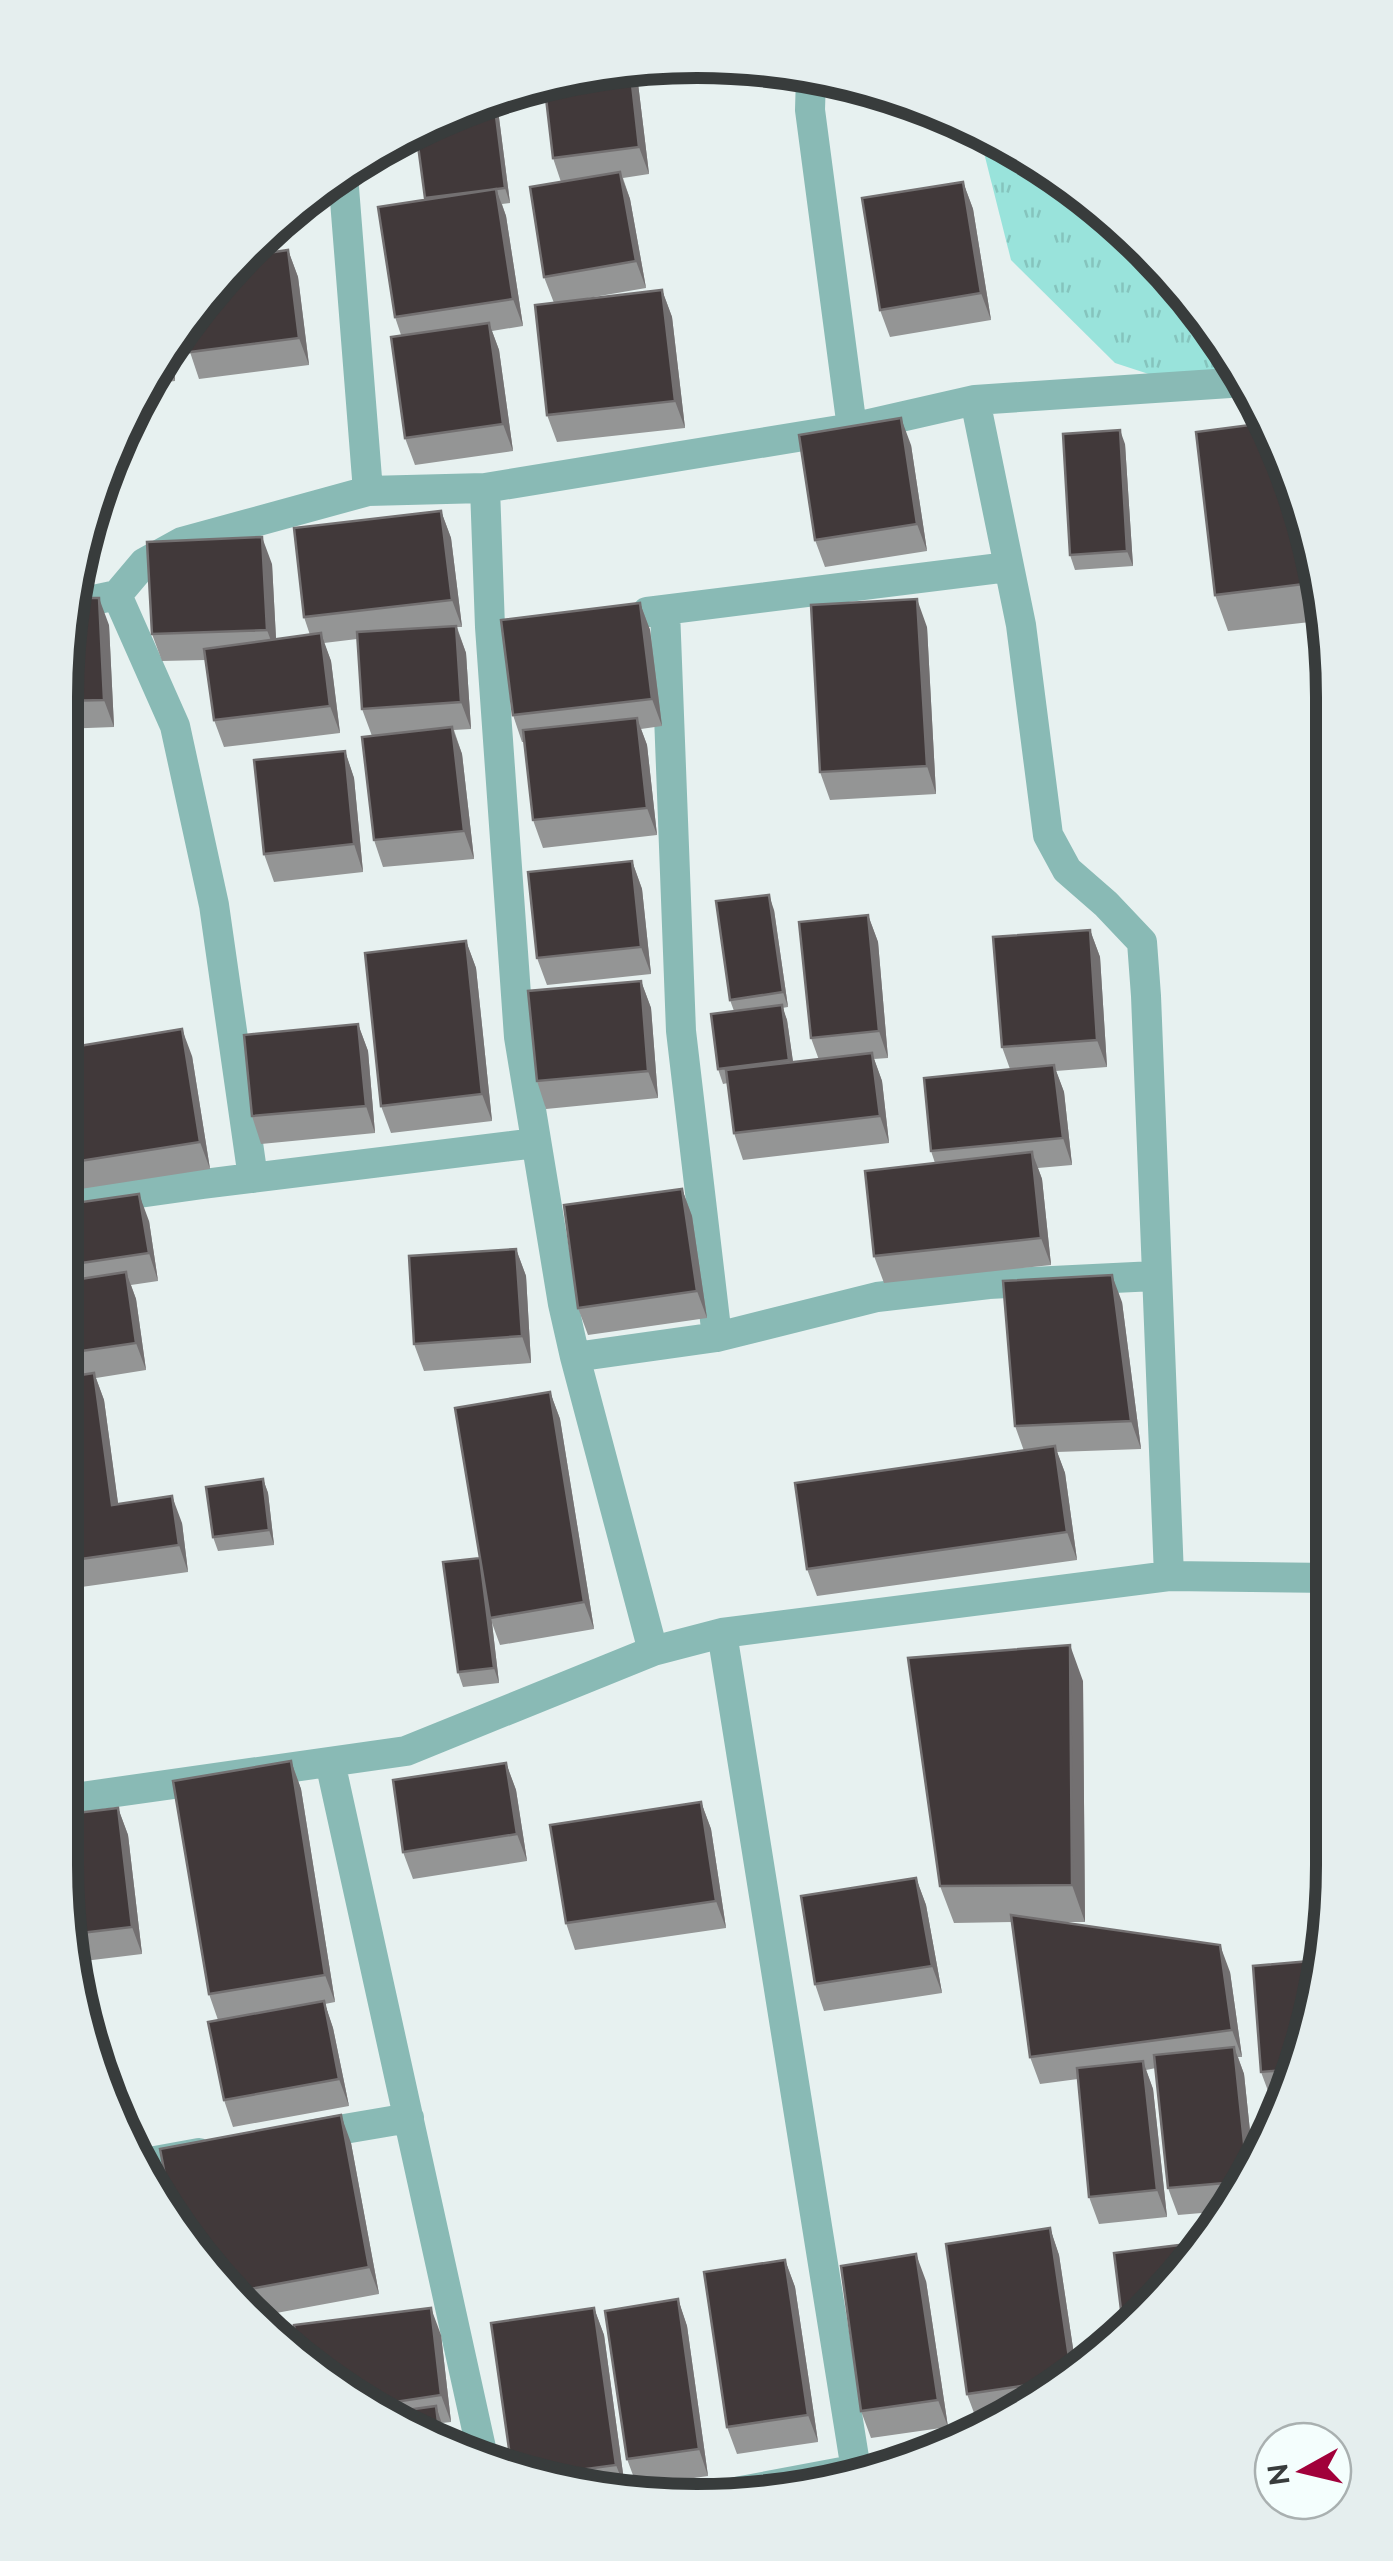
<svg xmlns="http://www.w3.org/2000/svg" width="1393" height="2561" font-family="Raleway,sans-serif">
<defs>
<pattern id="grass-tufts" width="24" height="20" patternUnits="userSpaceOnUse" patternTransform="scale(2.5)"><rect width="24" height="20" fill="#99e3db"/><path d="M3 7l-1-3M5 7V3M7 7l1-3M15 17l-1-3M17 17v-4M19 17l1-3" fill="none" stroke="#85c4bd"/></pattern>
</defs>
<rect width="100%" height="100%" fill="#e7f1f0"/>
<path fill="url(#grass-tufts)" d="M979,133L1014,145L1146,246L1226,343L1248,388L1210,394L1115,363L1011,260Z"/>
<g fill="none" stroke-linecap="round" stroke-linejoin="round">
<path stroke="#89bab5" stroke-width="30" d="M811,76L810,110L852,428
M343,175L368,491
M975,400L1021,625L1048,835L1067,870L1106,904L1142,942L1146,996L1169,1576
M485,488L490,627L519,1037L563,1304L575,1357L653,1651
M117,595L175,726L214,905L253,1178
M70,605L117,595L144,563L182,542L368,491L485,488L852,428L975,400L1245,382
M665,610L681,1031L717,1337
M647,612L1008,567
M61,1204L203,1184L536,1143
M575,1357L717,1337L877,1297L989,1284L1155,1276
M722,1633L856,2470
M330,1762L483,2457
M60,1800L406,1751L653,1651L722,1633L1169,1576L1331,1578
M309,2135L409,2118
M144,2163L199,2153
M709,2497L858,2469"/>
</g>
<path fill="#949595" d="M637,75L649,174L623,178L630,199L646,288L582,299L662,290L672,317L685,428L557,442L547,415L554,303L544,277L561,182L553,158Z
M495,100L498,110L510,203L502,204L506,216L523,326L492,331L499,350L513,451L415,465L405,438L401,335L395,317L426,200L417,138Z
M963,182L973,209L991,320L890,337L880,310Z
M288,250L298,277L309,365L199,379L190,352Z
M172,348L175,381L142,385L145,379Z
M1125,444L1133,566L1075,570L1070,555Z
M911,445L927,551L825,567L815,540Z
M1299,491L1328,620L1228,631L1215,595Z
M441,511L451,538L462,627H457L466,653L471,729L454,730L462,754L474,859L383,867L374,840L372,736L362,709L357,639L324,643L331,661L340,733L224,747L214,720L205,660L162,661L152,634L272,564L276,639L310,635L304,617Z
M640,603L650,630L662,726L641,729L647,745L657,835L543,848L533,820L524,742H522L513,715Z
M109,625L114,727L61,729V655Z
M927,627L936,794L830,800L820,772Z
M345,751L354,778L363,872L274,882L264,854Z
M632,861L642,889L651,974L547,985L537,958Z
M774,910L788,1007L782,1008L787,1020L793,1063L819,1060L811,1038L868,915L878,942L888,1058L874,1059L882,1081L889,1143L743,1160L734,1133L728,1083L723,1084L718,1069L734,1011L730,1000Z
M1090,930L1100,957L1107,1067L1056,1071L1064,1092L1072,1165L1038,1168L1042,1179L1051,1265L884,1283L874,1256L935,1163L931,1151L1010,1069L1002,1047Z
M466,941L476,968L492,1121L391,1133L381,1106Z
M641,981L651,1008L658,1098L546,1109L537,1081Z
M358,1024L368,1051L375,1133L261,1144L252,1116Z
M61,1049L192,1056L210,1169L61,1192Z
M682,1189L692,1216L707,1318L588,1335L578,1308Z
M61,1205L149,1221L158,1281L131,1285L136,1299L146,1370L96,1378L104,1400L118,1504L182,1523L188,1572L60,1590Z
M516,1249L526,1276L531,1363L424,1371L414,1344Z
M1122,1302L1141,1449L1057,1452L1065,1473L1077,1560L817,1596L807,1569L1024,1451L1015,1426Z
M550,1392L560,1419L594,1629L500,1645L492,1623L499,1683L463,1687L458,1672L480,1558Z
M263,1479L268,1493L274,1545L218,1551L213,1537Z
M1083,1681L1085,1922H1059L1230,1972L1242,2057H1238L1244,2074L1254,2169L1248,2182L1225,2211L1178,2215L1168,2188L1156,2068L1146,2070L1153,2089L1167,2217L1099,2224L1089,2197L1078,2079L1040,2084L1030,2057L1012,1922L954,1923L940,1886Z
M291,1761L301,1789L335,2002L325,2004L333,2028L349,2106L233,2127L224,2100L218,2020L209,1994Z
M506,1763L516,1790L527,1861L413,1879L403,1852Z
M701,1802L711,1829L726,1928L575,1950L566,1923Z
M118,1808L128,1835L142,1954L76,1962L60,1864Z
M916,1878L926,1905L942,1993L824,2011L815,1984Z
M1311,2030L1283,2098L1271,2099L1261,2072Z
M351,2143L379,2294L260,2316L192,2252Z
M1050,2228L1059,2255L1076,2368L995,2418L977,2421L967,2394Z
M785,2260L795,2287L818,2442L737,2454L727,2427Z
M926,2281L948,2427L871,2438L861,2411Z
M678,2299L687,2326L708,2476L637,2486L627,2459Z
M594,2308L604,2335L625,2488L532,2479L512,2470Z
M441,2335L451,2422L442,2423L446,2441L343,2394Z"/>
<path fill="#737071" d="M631,75H637L649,174L639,147Z
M495,100L498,110L510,203L505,188Z
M620,172L630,199L646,288L636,261Z
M963,182L973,209L991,320L981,293Z
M496,189L506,216L523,326L513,299Z
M288,250L298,277L309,365L299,338Z
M662,290L672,317L685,428L675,401Z
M489,323L499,350L513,451L503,424Z
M172,348L175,381L165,355Z
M901,418L911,445L927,551L917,524Z
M1120,430L1125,444L1133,566L1127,551Z
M441,511L451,538L462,627L452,600Z
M262,537L272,564L277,657L267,630Z
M99,598L109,625L114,727L104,700Z
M917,599L927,627L936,794L927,766Z
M640,603L650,630L662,726L652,699Z
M456,626L466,653L471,729L461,702Z
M321,633L331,661L340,733L330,706Z
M637,718L647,745L657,835L647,808Z
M452,727L462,754L474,859L464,831Z
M345,751L354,778L363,872L354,844Z
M632,861L642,889L651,974L641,947Z
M769,895L774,910L788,1007L783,992Z
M868,915L878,942L888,1058L879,1031Z
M1090,930L1100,957L1107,1067L1097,1040Z
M466,941L476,968L492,1121L482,1094Z
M641,981L651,1008L658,1098L648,1071Z
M782,1005L787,1020L795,1075L789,1060Z
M358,1024L368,1051L375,1133L366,1106Z
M182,1029L192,1056L210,1169L200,1142Z
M872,1053L882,1081L889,1143L880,1116Z
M1054,1065L1064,1092L1072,1165L1063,1138Z
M1032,1152L1042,1179L1051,1265L1041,1238Z
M682,1189L692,1216L707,1318L697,1291Z
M139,1194L149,1221L158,1281L149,1253Z
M516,1249L526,1276L531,1363L522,1336Z
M126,1272L136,1299L146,1370L136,1343Z
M1112,1275L1122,1302L1141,1449L1131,1421Z
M94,1373L104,1400L122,1532L112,1505Z
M550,1392L560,1419L594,1629L584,1602Z
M1055,1446L1065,1473L1077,1560L1067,1532Z
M263,1479L268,1493L274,1545L269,1530Z
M172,1496L182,1523L188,1572L179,1545Z
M480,1558L492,1623L499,1683L494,1668Z
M1070,1645L1083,1681L1085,1922L1072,1885Z
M291,1761L301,1789L335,2002L325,1975Z
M506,1763L516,1790L527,1861L517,1834Z
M701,1802L711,1829L726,1928L716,1901Z
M118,1808L128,1835L142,1954L132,1927Z
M916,1878L926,1905L942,1993L932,1966Z
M1220,1945L1230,1972L1242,2057L1232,2030Z
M324,2001L333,2028L349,2106L339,2079Z
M1234,2047L1244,2074L1254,2169L1248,2182Z
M1143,2061L1153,2089L1167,2217L1157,2190Z
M341,2115L351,2143L379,2294L369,2267Z
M1050,2228L1059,2255L1076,2368L1071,2371Z
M916,2254L926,2281L948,2427L938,2400Z
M785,2260L795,2287L818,2442L808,2415Z
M678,2299L687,2326L708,2476L699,2449Z
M431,2308L441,2335L451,2422L441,2395Z
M594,2308L604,2335L625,2488L616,2465Z
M436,2406L445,2433L446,2441L440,2438Z"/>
<path fill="#41393a" stroke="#737071" stroke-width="2.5" d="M631,75L639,147L553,158L544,81Z
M494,100L505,188L425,198L417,138Z
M620,172L636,261L544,277L530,187Z
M963,182L981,293L880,310L862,198Z
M496,189L513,299L395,317L378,207Z
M288,250L299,338L190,352L187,331L254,255Z
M662,290L675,401L547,415L535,305Z
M489,323L503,424L405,438L391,337Z
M901,418L917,524L815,540L799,435Z
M1265,423L1299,491L1320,582L1215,595L1196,432Z
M1120,430L1127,551L1070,555L1063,434Z
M441,511L452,600L304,617L294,528Z
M262,537L267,630L152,634L147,542Z
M71,598H99L104,700L61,701V655Z
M917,599L927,766L820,772L811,605Z
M640,603L652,699L513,715L501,620Z
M456,626L461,702L362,709L357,632Z
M321,633L330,706L214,720L204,649Z
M637,718L647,808L533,820L523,730Z
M452,727L464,831L374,840L362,737Z
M345,751L354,844L264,854L254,760Z
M632,861L641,947L537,958L528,872Z
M769,895L783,992L730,1000L716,901Z
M868,915L879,1031L811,1038L799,922Z
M1090,930L1097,1040L1002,1047L993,937Z
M466,941L482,1094L381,1106L365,953Z
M641,981L648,1071L537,1081L528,991Z
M782,1005L789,1060L718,1069L711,1014Z
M358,1024L366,1106L252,1116L244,1035Z
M1329,1025V1144L1312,1027Z
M182,1029L200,1142L61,1164V1049Z
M872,1053L880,1116L734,1133L726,1070Z
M1054,1065L1063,1138L931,1151L924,1078Z
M1032,1152L1041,1238L874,1256L865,1171Z
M682,1189L697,1291L578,1308L564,1205Z
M139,1194L149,1253L61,1266V1205Z
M516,1249L522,1336L414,1344L409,1256Z
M126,1272L136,1343L61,1354V1282Z
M1112,1275L1131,1421L1015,1426L1003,1281Z
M94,1373L112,1505L172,1496L179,1545L60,1562L61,1378Z
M550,1392L584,1602L490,1618L455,1408Z
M1055,1446L1067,1532L807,1569L795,1483Z
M263,1479L269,1530L213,1537L206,1487Z
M480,1558L494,1668L458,1672L443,1562Z
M1070,1645L1072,1885L940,1886L908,1658Z
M291,1761L325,1975L209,1994L173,1781Z
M506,1763L517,1834L403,1852L393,1780Z
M701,1802L716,1901L566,1923L550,1825Z
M118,1808L132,1927L72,1934L60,1864V1815Z
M916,1878L932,1966L815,1984L801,1896Z
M1011,1915L1220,1945L1232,2030L1030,2057Z
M1323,1960L1311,2030L1295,2069L1261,2072L1253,1966Z
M324,2001L339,2079L224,2100L208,2022Z
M1234,2047L1248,2181L1168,2188L1154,2055Z
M1143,2061L1157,2190L1089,2197L1077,2068Z
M341,2115L369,2267L234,2292L192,2252L173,2217L160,2149Z
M1050,2228L1071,2371L1055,2381L967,2394L946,2244Z
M1196,2243V2245L1124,2334L1114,2253Z
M916,2254L938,2400L861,2411L841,2266Z
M785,2260L808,2415L727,2427L704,2272Z
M678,2299L699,2449L627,2459L605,2311Z
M431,2308L441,2395L369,2406L343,2394L297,2351L294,2325Z
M594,2308L616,2465L527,2477L512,2470L491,2323Z
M289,2331L291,2345L278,2333Z
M436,2406L440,2438L386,2413Z
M918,2455V2458L821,2480L820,2470Z
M774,2487L775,2491L739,2500L709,2497Z"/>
<path d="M0 0H1393V2561H0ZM697 78H697A619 619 0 0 1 1316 697V1865A619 619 0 0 1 697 2484H697A619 619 0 0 1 78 1865V697A619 619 0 0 1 697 78Z" fill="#e5eeee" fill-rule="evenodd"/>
<path fill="none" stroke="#383c3c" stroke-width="12" d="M697 78H697A619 619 0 0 1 1316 697V1865A619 619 0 0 1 697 2484H697A619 619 0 0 1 78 1865V697A619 619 0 0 1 697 78Z"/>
<g transform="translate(1303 2471) rotate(262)"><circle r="48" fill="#f4fefd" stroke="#a9b0b0" stroke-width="2.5"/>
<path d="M0-8L18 38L0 25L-18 38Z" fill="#a1013a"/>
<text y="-15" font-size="28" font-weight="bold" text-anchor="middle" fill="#383c3c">N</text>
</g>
</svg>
